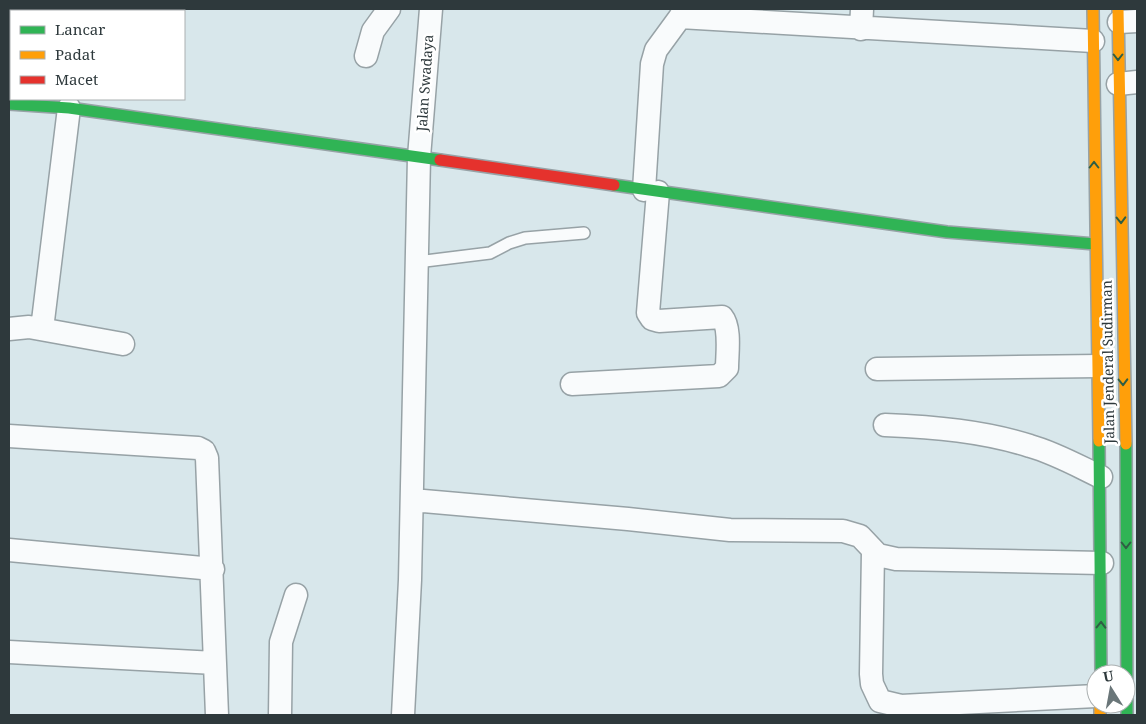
<svg xmlns="http://www.w3.org/2000/svg" width="1146" height="724" font-family="'Noto Serif',serif">
<rect width="100%" height="100%" fill="#d8e7eb"/>
<g fill="none" stroke-linecap="round" stroke-linejoin="round">
<defs>
<path id="lane" d="M417,262L490,253L509,243L525,238L584,233"/>
<path id="street" d="M680,17L1093,41
M1119,22L1137,21
M861,29L862,9
M366,56L373,31L389,9
M1118,84L1137,82
M644,190L652,64L656,50L686,9
M9,329L29,327L123,344
M42,329L69,108
M877,369L1099,366
M572,384L719,376L727,368C727,354 731,328 722,317L659,321L652,319L648,313L658,192
M885,425C934,427 983,431 1030,446C1055,453 1078,466 1101,477
M9,436L198,448L204,451L207,458L217,715
M412,500L628,519L730,530L843,531L860,536L878,555L896,559L1102,563
M9,550L213,569
M873,551L871,674L872,684L880,701L901,706L1096,696
M9,652L215,663
M280,715L281,642L296,595
M403,715L410,580L419,157L431,9"/>
<path id="fast" d="M9,104L69,108L440,160
M614,185L947,232L1095,244
M1099,441L1101,674
M1126,444L1127,715"/>
<path id="slow" d="M1093,9L1099,441
M1118,9L1126,444
M1100,704V715"/>
<path id="jam" d="M440,160L614,185"/>
</defs>
<use href="#lane" stroke="#97a2a6" stroke-width="14"/>
<use href="#street" stroke="#97a2a6" stroke-width="25"/>
<use href="#fast" stroke="#97a2a6" stroke-width="14"/>
<use href="#slow" stroke="#97a2a6" stroke-width="14"/>
<use href="#jam" stroke="#97a2a6" stroke-width="14"/>
<use href="#lane" stroke="#f9fbfc" stroke-width="11"/>
<use href="#street" stroke="#f9fbfc" stroke-width="22"/>
<use href="#fast" stroke="#30b455" stroke-width="11"/>
<use href="#slow" stroke="#ff9f0a" stroke-width="11"/>
<use href="#jam" stroke="#e5322d" stroke-width="11"/>
</g>
<defs><path id="oneway-chevron" d="M-2-3.5L2.5 0L-2 3.5" fill="none" stroke-width="1.6" stroke-linecap="round" stroke-linejoin="round" transform="scale(1.25)"/></defs>
<g stroke="#2f5e44">
<use href="#oneway-chevron" transform="translate(1118 57) rotate(90)"/>
<use href="#oneway-chevron" transform="translate(1094 165) rotate(-90)"/>
<use href="#oneway-chevron" transform="translate(1121 220) rotate(89)"/>
<use href="#oneway-chevron" transform="translate(1123 382) rotate(89)"/>
<use href="#oneway-chevron" transform="translate(1126 545) rotate(90)"/>
<use href="#oneway-chevron" transform="translate(1101 625) rotate(-89)"/>
</g>
<g text-anchor="middle" stroke-width="5" stroke-linejoin="round" paint-order="stroke">
<g font-size="14" fill="#2e393c" stroke="#fff">
<text transform="translate(425 83) rotate(-86)" y="5">Jalan Swadaya</text>
<text transform="translate(1108 362) rotate(-91)" y="5">Jalan Jenderal Sudirman</text>
</g>
</g>
<rect width="1146" height="724" fill="none" stroke="#2e393c" stroke-width="20"/>
<rect x="10" y="10" width="175" height="90" fill="#ffffff" stroke="#abb0b1"/>
<rect x="20" y="26" width="25" height="8" fill="#30b455" stroke="#abb0b1"/>
<text x="55" y="35" font-size="15" fill="#2e393c">Lancar</text>
<rect x="20" y="51" width="25" height="8" fill="#ff9f0a" stroke="#abb0b1"/>
<text x="55" y="60" font-size="15" fill="#2e393c">Padat</text>
<rect x="20" y="76" width="25" height="8" fill="#e5322d" stroke="#abb0b1"/>
<text x="55" y="85" font-size="15" fill="#2e393c">Macet</text>
<g transform="translate(1111 689) rotate(349)"><circle r="24" fill="#ffffff" stroke="#abb0b1"/>
<path d="M0-4L9 19L0 12L-9 19Z" fill="#6a7679"/>
<text y="-8" font-size="14" font-weight="bold" text-anchor="middle" fill="#2e393c">U</text>
</g>
</svg>
